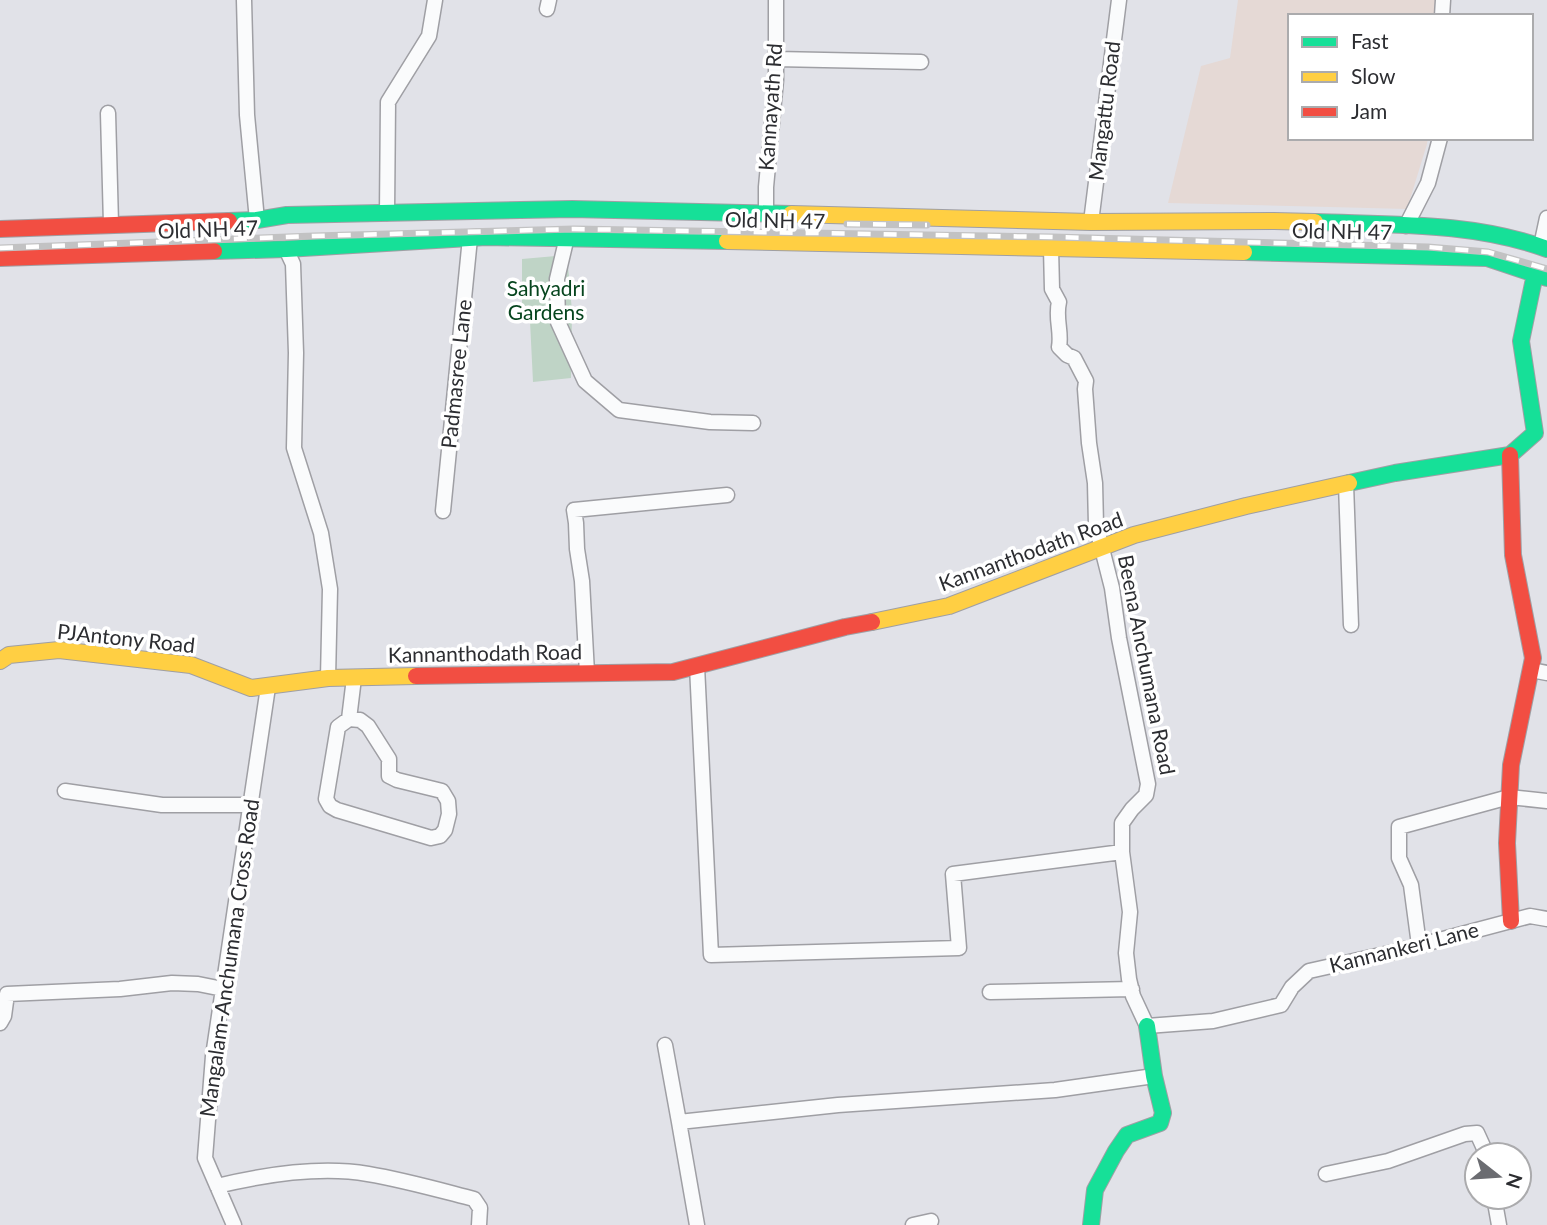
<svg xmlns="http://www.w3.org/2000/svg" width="1547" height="1225" font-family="Lato,sans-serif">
<rect width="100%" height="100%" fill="#e1e2e8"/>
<path fill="#e5d9d5" d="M1238,0H1438L1437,16H1290V138H1428L1427,144L1407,209L1168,203L1201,66L1230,58Z"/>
<path fill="#bfd4c6" d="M567,255L572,311L571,378L533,382L530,321L522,320V259Z"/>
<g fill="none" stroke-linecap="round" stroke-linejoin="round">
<defs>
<path id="street" d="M244,0L247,115L257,220
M547,9L549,0
M1442,16L1443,0
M776,59L921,62
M108,113L111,224
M387,213L388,102L429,36L435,0
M766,213V187L776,80V0
M1091,222L1119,0
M1406,226L1428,183L1440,138
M567,237L557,279L558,322L585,381L619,410L710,422L753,423
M1541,246L1547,218
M1051,248L1052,289L1059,302C1055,318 1062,332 1059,347L1067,355L1074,358L1086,381L1085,389L1089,443L1095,483L1096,525L1112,588L1119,638L1148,784L1146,795L1132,809L1122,823V852L1130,912L1126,953L1129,979L1133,996L1147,1026L1213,1021L1281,1005L1292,987L1309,971L1394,952L1530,916L1547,919
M286,249L293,264L296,353L294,448L321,533L330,589L328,678
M1346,484L1351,625
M443,511L470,238
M697,666L711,955L959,948L953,874L1122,852
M1531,670L1547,673
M587,673L582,581L577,549L576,523L574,510L727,495
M349,719L360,720L368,726L389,759V776L397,780L442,791L448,801L449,814L445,830L440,836L431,838L337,810L330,806L326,799L338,727L349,719L354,678
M65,791L162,805H251
M1419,945L1411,885L1399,858V827L1509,797L1547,801
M990,992L1132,989
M0,1023L4,1016L7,994L120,989L172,983L198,984L223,989
M665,1045L679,1122
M1326,1174L1388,1161L1465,1134L1477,1133L1487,1155
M217,1186C263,1175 321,1166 368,1174C404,1180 439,1190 474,1199L480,1208L479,1225
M1494,1197L1499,1225
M234,1225L205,1158L213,1056L268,687
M697,1225L679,1122L838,1105L1055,1090L1154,1076
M913,1225L931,1221"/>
<path id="fast" d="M229,221L257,220L287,215L572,209L791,214
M1315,222C1393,225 1473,222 1547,249
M214,251L286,249L486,237L727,241
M1244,252L1487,258L1547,278
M1349,483L1395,473L1510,455L1535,433L1521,341L1535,274
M1091,1225L1095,1190L1116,1151L1127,1135L1160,1123L1163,1113L1154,1076L1147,1026"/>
<path id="slow" d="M791,214L1091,222L1274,221L1315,222
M727,241L1244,252
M872,622L949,606L1134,535L1246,506L1349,483
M0,661L9,655L59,650L191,665L251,688L328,678L416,676"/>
<path id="jam" d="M0,229L229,221
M0,258L214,251
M1510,455L1513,555L1533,658L1511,765L1507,843L1511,921
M416,676L673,672L845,627L872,622"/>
</defs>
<use href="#street" stroke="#9f9fa4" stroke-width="17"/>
<use href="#fast" stroke="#9f9fa4" stroke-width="18"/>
<use href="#slow" stroke="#9f9fa4" stroke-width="18"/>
<use href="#jam" stroke="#9f9fa4" stroke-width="18"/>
<use href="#street" stroke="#fafbfc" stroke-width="14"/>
<use href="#fast" stroke="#16e098" stroke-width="16"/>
<use href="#slow" stroke="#ffcf43" stroke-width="16"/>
<use href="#jam" stroke="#f24e42" stroke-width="16"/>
<defs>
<path id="rail" d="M847,224L927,225
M0,248L314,236L574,229L1052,237L1428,247L1488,252L1547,269"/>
</defs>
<use href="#rail" stroke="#c2c2c3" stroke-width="7"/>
<use href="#rail" stroke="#fff" stroke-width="4.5" stroke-dasharray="13" stroke-linecap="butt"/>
</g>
<g text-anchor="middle" stroke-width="7" stroke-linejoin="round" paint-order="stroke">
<g font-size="21" fill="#2c2d31" stroke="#fff">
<text transform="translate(771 107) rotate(-86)" y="7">Kannayath Rd</text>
<text transform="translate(1105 111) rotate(-83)" y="7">Mangattu Road</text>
<text transform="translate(775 221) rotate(1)" y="7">Old NH 47</text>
<text transform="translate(208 230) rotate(-2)" y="7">Old NH 47</text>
<text transform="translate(1342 232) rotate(1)" y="7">Old NH 47</text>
<text transform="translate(457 374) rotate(-84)" y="7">Padmasree Lane</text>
<text transform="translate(1031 552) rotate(-20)" y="7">Kannanthodath Road</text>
<text transform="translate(126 639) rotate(6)" y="7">PJAntony Road</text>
<text transform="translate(485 654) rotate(-1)" y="7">Kannanthodath Road</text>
<text transform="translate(1146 665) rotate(79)" y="7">Beena Anchumana Road</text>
<text transform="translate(1404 948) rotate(-14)" y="7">Kannankeri Lane</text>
<text transform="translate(230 958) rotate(-82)" y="7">Mangalam-Anchumana Cross Road</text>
</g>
<g font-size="21" fill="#06451e" stroke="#fff">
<text x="546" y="296">Sahyadri<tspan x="546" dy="24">Gardens</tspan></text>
</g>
</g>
<rect x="1288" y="14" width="245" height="126" fill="#ffffff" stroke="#ababad" stroke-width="2"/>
<rect x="1302" y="37" width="35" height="10" fill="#16e098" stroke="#ababad" stroke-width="2"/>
<text x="1351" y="49" font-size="21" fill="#2c2d31">Fast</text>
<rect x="1302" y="72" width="35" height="10" fill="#ffcf43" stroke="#ababad" stroke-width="2"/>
<text x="1351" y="84" font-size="21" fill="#2c2d31">Slow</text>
<rect x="1302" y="107" width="35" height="10" fill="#f24e42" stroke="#ababad" stroke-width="2"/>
<text x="1351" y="119" font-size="21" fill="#2c2d31">Jam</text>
<g transform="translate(1498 1176) rotate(107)"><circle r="33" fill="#ffffff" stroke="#ababad" stroke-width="2"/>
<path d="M0-5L12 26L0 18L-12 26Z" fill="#6b6c71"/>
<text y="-10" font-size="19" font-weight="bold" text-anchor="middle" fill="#2c2d31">N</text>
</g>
</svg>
